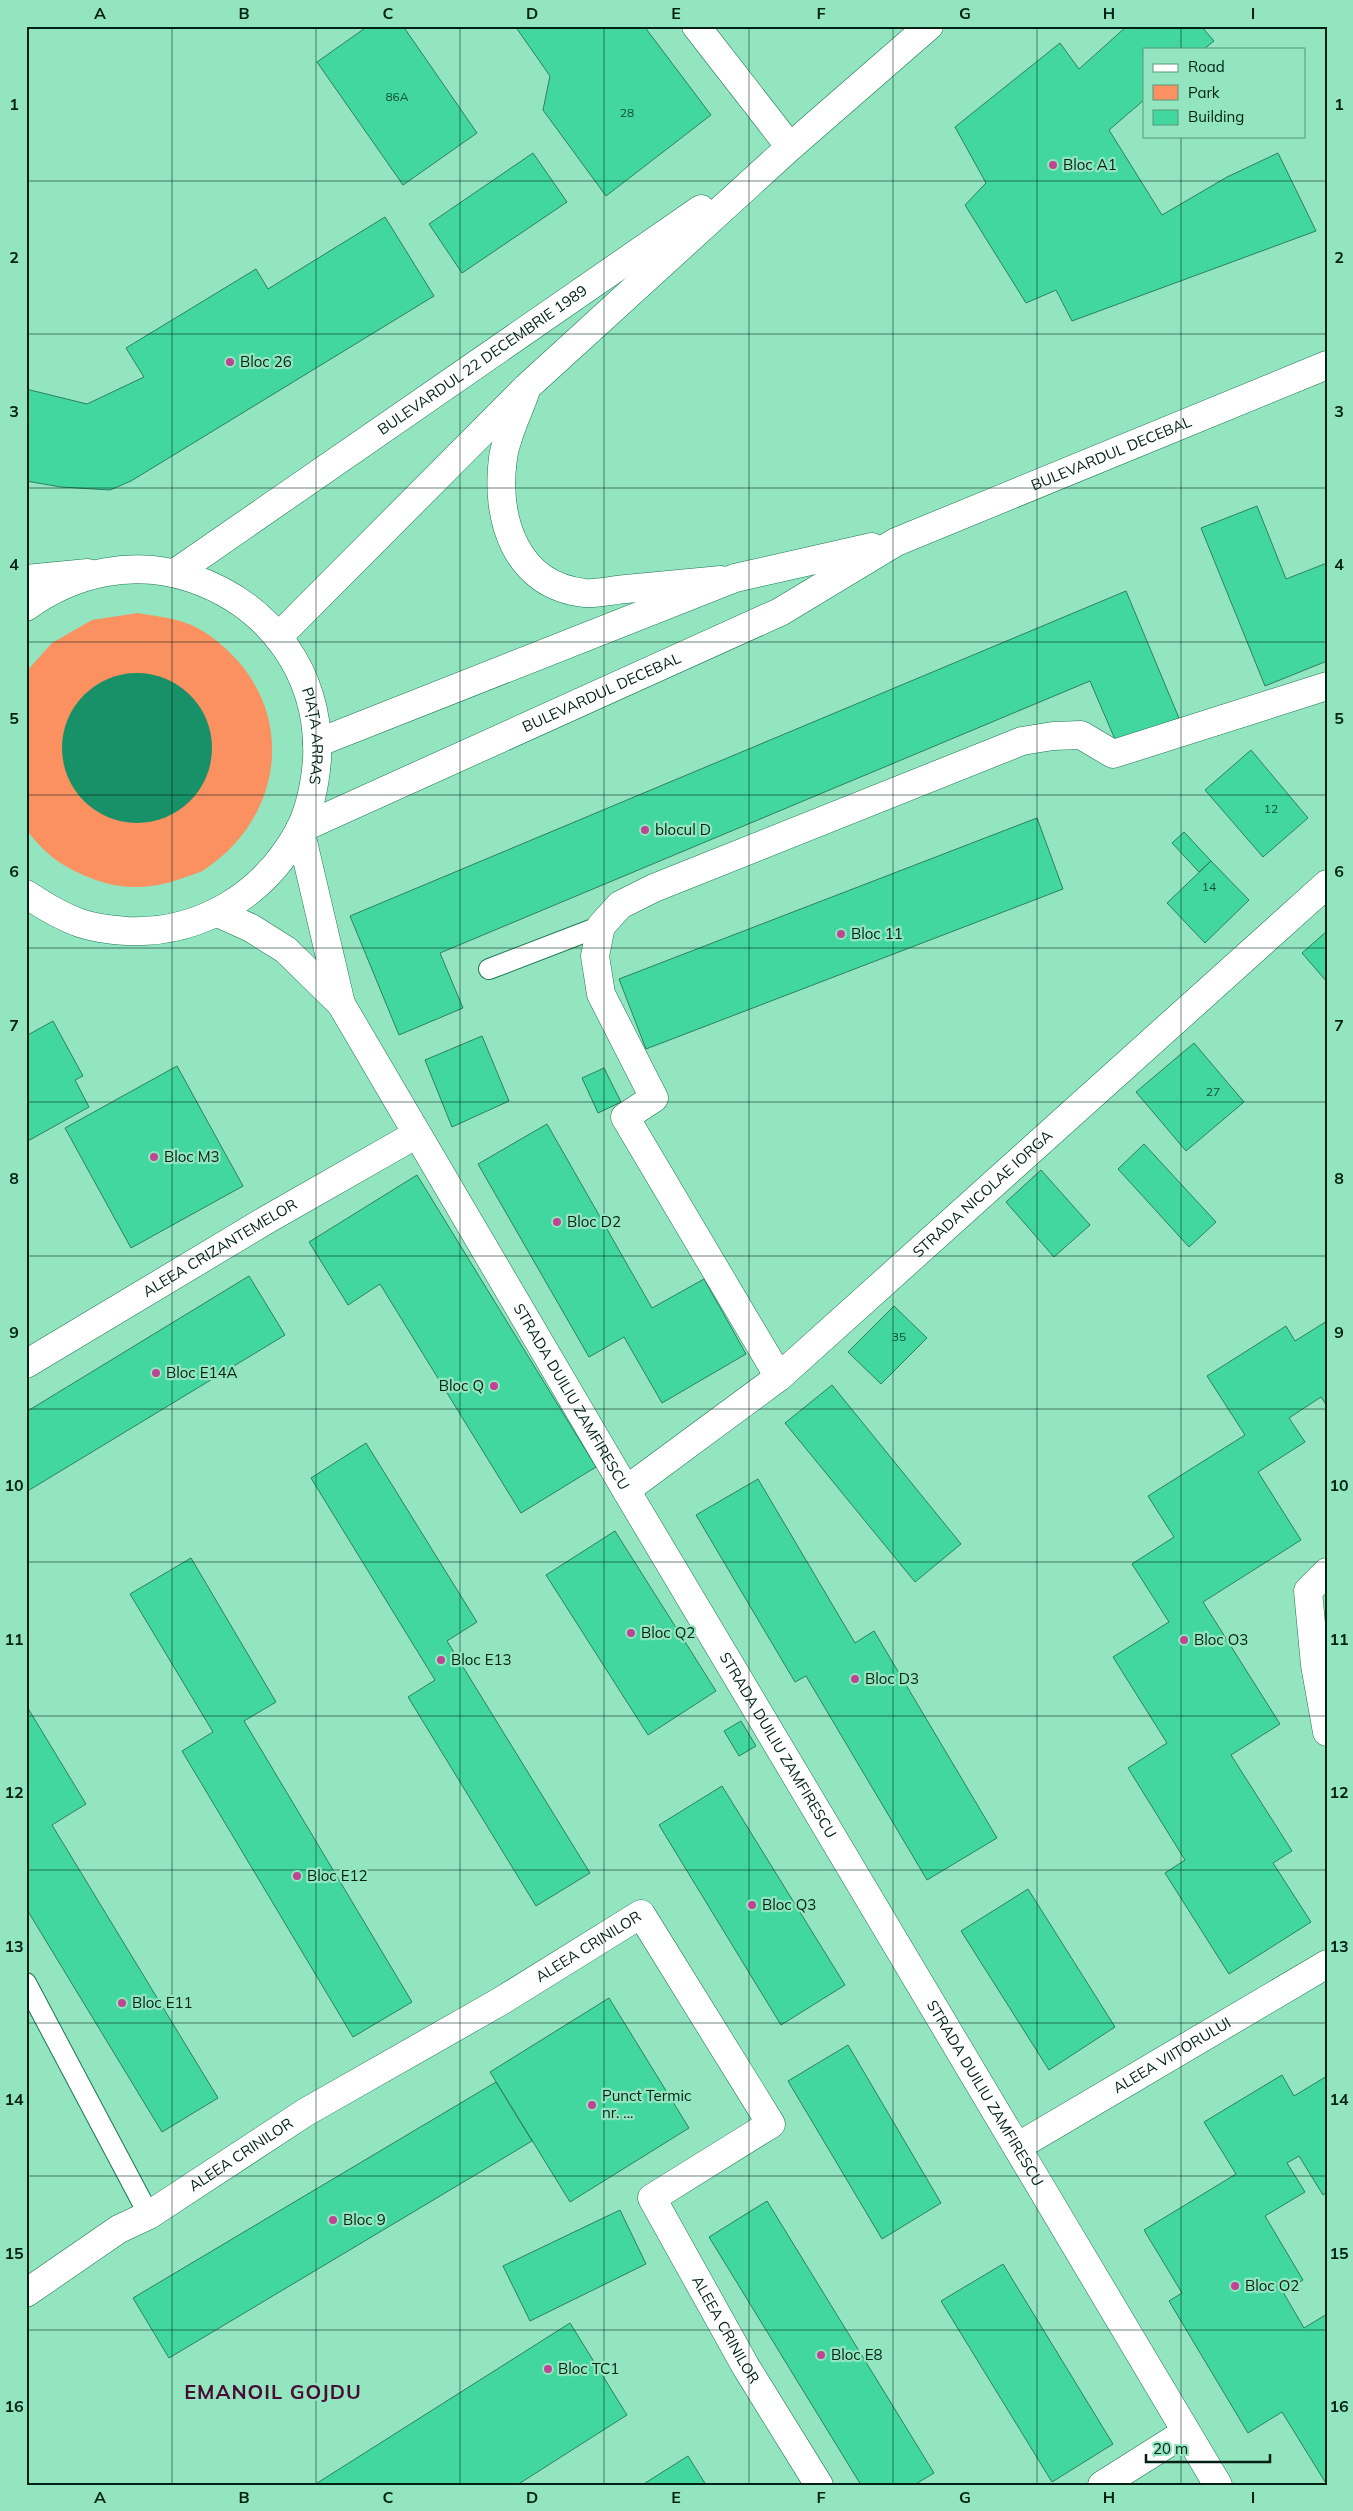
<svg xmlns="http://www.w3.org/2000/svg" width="1353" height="2511" font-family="Mulish,sans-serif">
<rect width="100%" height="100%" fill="#92e5bf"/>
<path fill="#fb9061" d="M138,613C152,616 169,617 183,622C204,628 223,645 238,661C296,728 277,822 204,870C197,874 187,876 180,879C155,888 127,890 102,882C69,871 46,857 26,829V672L52,643L92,620Z"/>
<path fill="#199168" d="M62 748a75 75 0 1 1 150 0a75 75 0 1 1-150 0Z"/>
<path fill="#43d7a0" stroke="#2b8160" d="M368,26H403L477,133L403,185L317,62Z
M515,26H644L711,115L606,196L543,110L550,76Z
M1127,26H1201L1214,41L1204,49H1144V100L1109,130L1162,215L1227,177L1278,153L1316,231L1072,321L1056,290L1026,303L965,205L986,183L955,127L1060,43L1079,69Z
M533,153L567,202L462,273L429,224Z
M385,217L434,296L131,481L110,490L61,487L26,481V389L87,404L144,377L126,348L256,269L268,289Z
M1257,506L1286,579L1327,563V661L1265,686L1201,528Z
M1126,591L1179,718L1117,744L1090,681L440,953L463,1008L399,1035L350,916Z
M1251,750L1308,818L1263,857L1205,790Z
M1037,818L1063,889L646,1049L619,979Z
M1184,832L1211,861L1199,872L1172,843Z
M1211,861L1249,900L1205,943L1167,903Z
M1327,931V982L1302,953Z
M53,1021L83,1076L75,1080L89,1107L26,1142V1036Z
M482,1036L509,1101L452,1127L425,1060Z
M1194,1043L1244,1102L1186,1151L1136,1092Z
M177,1066L243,1186L131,1248L65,1128Z
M604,1068L621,1102L598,1113L582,1078Z
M547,1124L652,1308L704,1279L746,1354L662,1403L624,1337L589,1357L478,1164Z
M1144,1144L1216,1222L1189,1247L1118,1169Z
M1041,1170L1090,1225L1054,1257L1006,1202Z
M417,1175L596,1467L521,1513L380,1284L348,1305L309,1242Z
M249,1276L285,1335L26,1492V1412Z
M894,1306L927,1338L881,1384L848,1352Z
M1327,1321V1406L1321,1397L1289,1418L1305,1442L1258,1472L1301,1540L1203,1602L1280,1724L1231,1755L1292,1851L1273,1863L1311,1922L1229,1974L1165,1873L1185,1860L1128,1768L1167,1743L1113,1657L1169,1622L1132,1564L1174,1537L1148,1496L1245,1435L1207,1376L1286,1326L1295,1341Z
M832,1385L961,1544L915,1582L785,1423Z
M366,1443L477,1622L447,1641L590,1873L536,1906L408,1697L435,1680L311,1478Z
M758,1479L855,1643L874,1631L997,1838L927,1880L806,1676L795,1682L696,1515Z
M615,1531L716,1691L648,1735L546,1575Z
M191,1558L276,1702L244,1721L412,2002L353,2037L182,1751L213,1732L130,1594Z
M26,1705L86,1804L52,1825L218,2098L162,2132L26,1908Z
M741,1721L756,1746L739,1756L724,1731Z
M722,1786L845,1985L781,2025L659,1825Z
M1028,1889L1115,2027L1049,2070L961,1931Z
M609,1998L689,2128L570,2202L490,2072Z
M848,2045L941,2203L882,2239L788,2081Z
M1282,2075L1294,2096L1327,2076V2192L1323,2195L1299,2156L1287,2163L1305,2192L1265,2216L1303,2280L1283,2292L1304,2328L1327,2314V2485L1282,2412L1248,2433L1169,2301L1182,2293L1144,2230L1236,2174L1204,2122Z
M496,2082L532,2141L169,2358L133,2298Z
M767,2201L934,2473L914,2485H861L709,2237Z
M620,2210L646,2264L530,2321L503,2266Z
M1003,2264L1113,2444L1052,2482L941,2301Z
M570,2323L627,2415L517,2485H314Z
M688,2456L706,2485H642Z"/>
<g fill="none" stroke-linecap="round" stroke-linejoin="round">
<defs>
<path id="service" d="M489,969L601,926
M26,1983L149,2215"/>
<g id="minor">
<path d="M696,26L790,147"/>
<path d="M26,579L88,573"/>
<path d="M300,829L341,1004"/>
<path id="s1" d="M218,913L251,928L286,950L341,1004L626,1490L1218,2485"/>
<path id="s2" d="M26,1364L268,1219L417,1134"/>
<path d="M779,1377L625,1117L654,1098L601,994L595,956L601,926L620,905L654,888L1022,741L1053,736L1081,735L1113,754L1327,686"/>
<path id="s3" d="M626,1490L779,1377L1327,884"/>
<path d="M1327,1572L1308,1591L1315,1665L1327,1732"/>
<path id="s4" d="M1017,2147L1327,1964"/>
<path id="s5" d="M26,2293L119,2229L149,2215L306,2112L501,2001L641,1914L771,2124L652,2198L746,2367L819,2485"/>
<path d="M1102,2485L1186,2432"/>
</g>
<g id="tertiary">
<path d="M525,393C518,413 506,436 503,458C495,518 515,586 585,593C598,594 613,590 626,589C658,586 689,583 721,580"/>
<path id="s6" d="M175,573L701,209"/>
<path d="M278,637L527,387L790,147L929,26"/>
</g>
<g id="secondary">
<path id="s7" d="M26,607C74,572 134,559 191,578C271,605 321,675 317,760C315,784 310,810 299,831C264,895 201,934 127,931C112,930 94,928 80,923C60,916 44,906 26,894"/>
<path d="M317,743L735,578L872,547"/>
<path id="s8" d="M300,829L780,612L896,542L1327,365"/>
</g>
</defs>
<use href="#service" stroke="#1b7554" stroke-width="22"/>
<use href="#minor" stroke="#1b7554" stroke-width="29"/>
<use href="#tertiary" stroke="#1b7554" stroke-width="29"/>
<use href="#secondary" stroke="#1b7554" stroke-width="29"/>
<use href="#service" stroke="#fff" stroke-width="20"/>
<use href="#minor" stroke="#fff" stroke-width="28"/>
<use href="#tertiary" stroke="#fff" stroke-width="28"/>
<use href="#secondary" stroke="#fff" stroke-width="28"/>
</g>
<path fill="none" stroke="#002114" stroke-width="1" stroke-opacity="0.55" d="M172,26V2485M316,26V2485M460,26V2485M604,26V2485M749,26V2485M893,26V2485M1037,26V2485M1181,26V49M1181,136V2485M26,181H1327M26,334H1327M26,488H1327M26,642H1327M26,795H1327M26,948H1327M26,1102H1327M26,1256H1327M26,1409H1327M26,1562H1327M26,1716H1327M26,1870H1327M26,2023H1327M26,2176H1327M26,2330H1327"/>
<g fill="#bf4494" stroke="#92e5bf" stroke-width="2">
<circle cx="1053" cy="165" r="5"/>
<circle cx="230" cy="362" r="5"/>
<circle cx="645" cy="830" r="5"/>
<circle cx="841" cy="934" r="5"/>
<circle cx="154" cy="1157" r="5"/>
<circle cx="557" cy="1222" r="5"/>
<circle cx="156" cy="1373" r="5"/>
<circle cx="494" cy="1386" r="5"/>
<circle cx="631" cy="1633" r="5"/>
<circle cx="1184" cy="1640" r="5"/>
<circle cx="441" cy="1660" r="5"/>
<circle cx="855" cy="1679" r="5"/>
<circle cx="297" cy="1876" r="5"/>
<circle cx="752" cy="1905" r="5"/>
<circle cx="122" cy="2003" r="5"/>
<circle cx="592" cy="2105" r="5"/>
<circle cx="333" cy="2220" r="5"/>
<circle cx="1235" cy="2286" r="5"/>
<circle cx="821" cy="2355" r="5"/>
<circle cx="548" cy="2369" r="5"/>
</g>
<g text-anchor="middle" stroke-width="4.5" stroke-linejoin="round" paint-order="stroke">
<g font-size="12" fill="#114e37">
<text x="397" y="101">86A</text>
<text x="627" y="117">28</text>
<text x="1271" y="813">12</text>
<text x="1209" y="891">14</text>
<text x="1213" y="1096">27</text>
<text x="899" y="1341">35</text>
</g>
<g font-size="15" fill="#002114" stroke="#92e5bf" text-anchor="start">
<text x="1063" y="170">Bloc A1</text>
<text x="240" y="367">Bloc 26</text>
<text x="655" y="835">blocul D</text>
<text x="851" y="939">Bloc 11</text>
<text x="164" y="1162">Bloc M3</text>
<text x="567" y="1227">Bloc D2</text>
<text x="166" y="1378">Bloc E14A</text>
<text x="484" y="1391" text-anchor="end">Bloc Q</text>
<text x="641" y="1638">Bloc Q2</text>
<text x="1194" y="1645">Bloc O3</text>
<text x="451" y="1665">Bloc E13</text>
<text x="865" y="1684">Bloc D3</text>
<text x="307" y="1881">Bloc E12</text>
<text x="762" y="1910">Bloc Q3</text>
<text x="132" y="2008">Bloc E11</text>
<text x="602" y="2101">Punct Termic<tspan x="602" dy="17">nr. ...</tspan></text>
<text x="343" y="2225">Bloc 9</text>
<text x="1245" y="2291">Bloc O2</text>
<text x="831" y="2360">Bloc E8</text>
<text x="558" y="2374">Bloc TC1</text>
</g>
<g font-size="15" fill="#002114" stroke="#92e5bf">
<text dy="5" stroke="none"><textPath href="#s6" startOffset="374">BULEVARDUL 22 DECEMBRIE 1989</textPath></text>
<text dy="5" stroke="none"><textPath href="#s8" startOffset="895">BULEVARDUL DECEBAL</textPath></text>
<text dy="5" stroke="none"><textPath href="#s8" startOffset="331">BULEVARDUL DECEBAL</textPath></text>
<text dy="5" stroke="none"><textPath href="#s7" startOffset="388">PIAȚA ARRAS</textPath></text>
<text dy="5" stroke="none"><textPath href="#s3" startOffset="464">STRADA NICOLAE IORGA</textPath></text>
<text dy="5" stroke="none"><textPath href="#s2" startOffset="226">ALEEA CRIZANTEMELOR</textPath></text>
<text dy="5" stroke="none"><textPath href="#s1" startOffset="610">STRADA DUILIU ZAMFIRESCU</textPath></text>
<text dy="5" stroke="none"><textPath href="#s1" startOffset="1015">STRADA DUILIU ZAMFIRESCU</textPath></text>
<text dy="5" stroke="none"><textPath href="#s5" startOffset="661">ALEEA CRINILOR</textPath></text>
<text dy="5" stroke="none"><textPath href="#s4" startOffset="180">ALEEA VIITORULUI</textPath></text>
<text dy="5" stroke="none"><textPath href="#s1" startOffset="1420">STRADA DUILIU ZAMFIRESCU</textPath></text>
<text dy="5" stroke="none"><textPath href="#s5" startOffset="256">ALEEA CRINILOR</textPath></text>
<text dy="5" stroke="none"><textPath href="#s5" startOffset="1261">ALEEA CRINILOR</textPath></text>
</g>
<g font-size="20" font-weight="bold" letter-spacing="1" fill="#480d35" stroke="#92e5bf">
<text x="273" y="2399">EMANOIL GOJDU</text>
</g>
</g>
<rect width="1353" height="2511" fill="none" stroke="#92e5bf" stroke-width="55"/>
<rect x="1143" y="48" width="162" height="90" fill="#92e5bf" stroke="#58977b"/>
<rect x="1153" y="64" width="25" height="8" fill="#ffffff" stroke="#58977b"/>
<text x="1188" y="72" font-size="15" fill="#002114">Road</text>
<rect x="1153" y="85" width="25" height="15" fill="#fb9061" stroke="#58977b"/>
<text x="1188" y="98" font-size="15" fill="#002114">Park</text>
<rect x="1153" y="110" width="25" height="15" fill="#43d7a0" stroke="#58977b"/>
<text x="1188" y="122" font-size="15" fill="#002114">Building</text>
<path d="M1146 2454v8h124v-8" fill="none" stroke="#002114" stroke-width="2.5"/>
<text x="1153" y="2454" font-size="15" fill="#002114" stroke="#92e5bf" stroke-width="4" paint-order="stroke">20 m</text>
<rect x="28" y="28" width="1298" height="2456" fill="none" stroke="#002114" stroke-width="2"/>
<g font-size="16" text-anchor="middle" font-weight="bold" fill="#002114">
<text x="100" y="19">A</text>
<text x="244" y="19">B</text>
<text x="388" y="19">C</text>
<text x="532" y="19">D</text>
<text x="676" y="19">E</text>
<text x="821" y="19">F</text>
<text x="965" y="19">G</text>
<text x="1109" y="19">H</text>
<text x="1253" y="19">I</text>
<text x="14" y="110">1</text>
<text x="1339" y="110">1</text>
<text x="14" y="263">2</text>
<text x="1339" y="263">2</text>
<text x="14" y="417">3</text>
<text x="1339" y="417">3</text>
<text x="14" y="570">4</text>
<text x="1339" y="570">4</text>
<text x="14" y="724">5</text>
<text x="1339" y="724">5</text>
<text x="14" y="877">6</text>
<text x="1339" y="877">6</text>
<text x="14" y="1031">7</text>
<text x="1339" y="1031">7</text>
<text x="14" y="1184">8</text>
<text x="1339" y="1184">8</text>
<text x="14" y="1338">9</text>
<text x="1339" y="1338">9</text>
<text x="14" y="1491">10</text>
<text x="1339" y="1491">10</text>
<text x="14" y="1645">11</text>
<text x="1339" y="1645">11</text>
<text x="14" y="1798">12</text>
<text x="1339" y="1798">12</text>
<text x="14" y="1952">13</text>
<text x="1339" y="1952">13</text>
<text x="14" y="2105">14</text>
<text x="1339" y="2105">14</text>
<text x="14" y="2259">15</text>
<text x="1339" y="2259">15</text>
<text x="14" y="2412">16</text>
<text x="1339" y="2412">16</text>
<text x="100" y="2503">A</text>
<text x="244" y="2503">B</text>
<text x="388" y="2503">C</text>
<text x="532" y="2503">D</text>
<text x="676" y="2503">E</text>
<text x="821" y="2503">F</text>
<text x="965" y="2503">G</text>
<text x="1109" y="2503">H</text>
<text x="1253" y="2503">I</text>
</g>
</svg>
